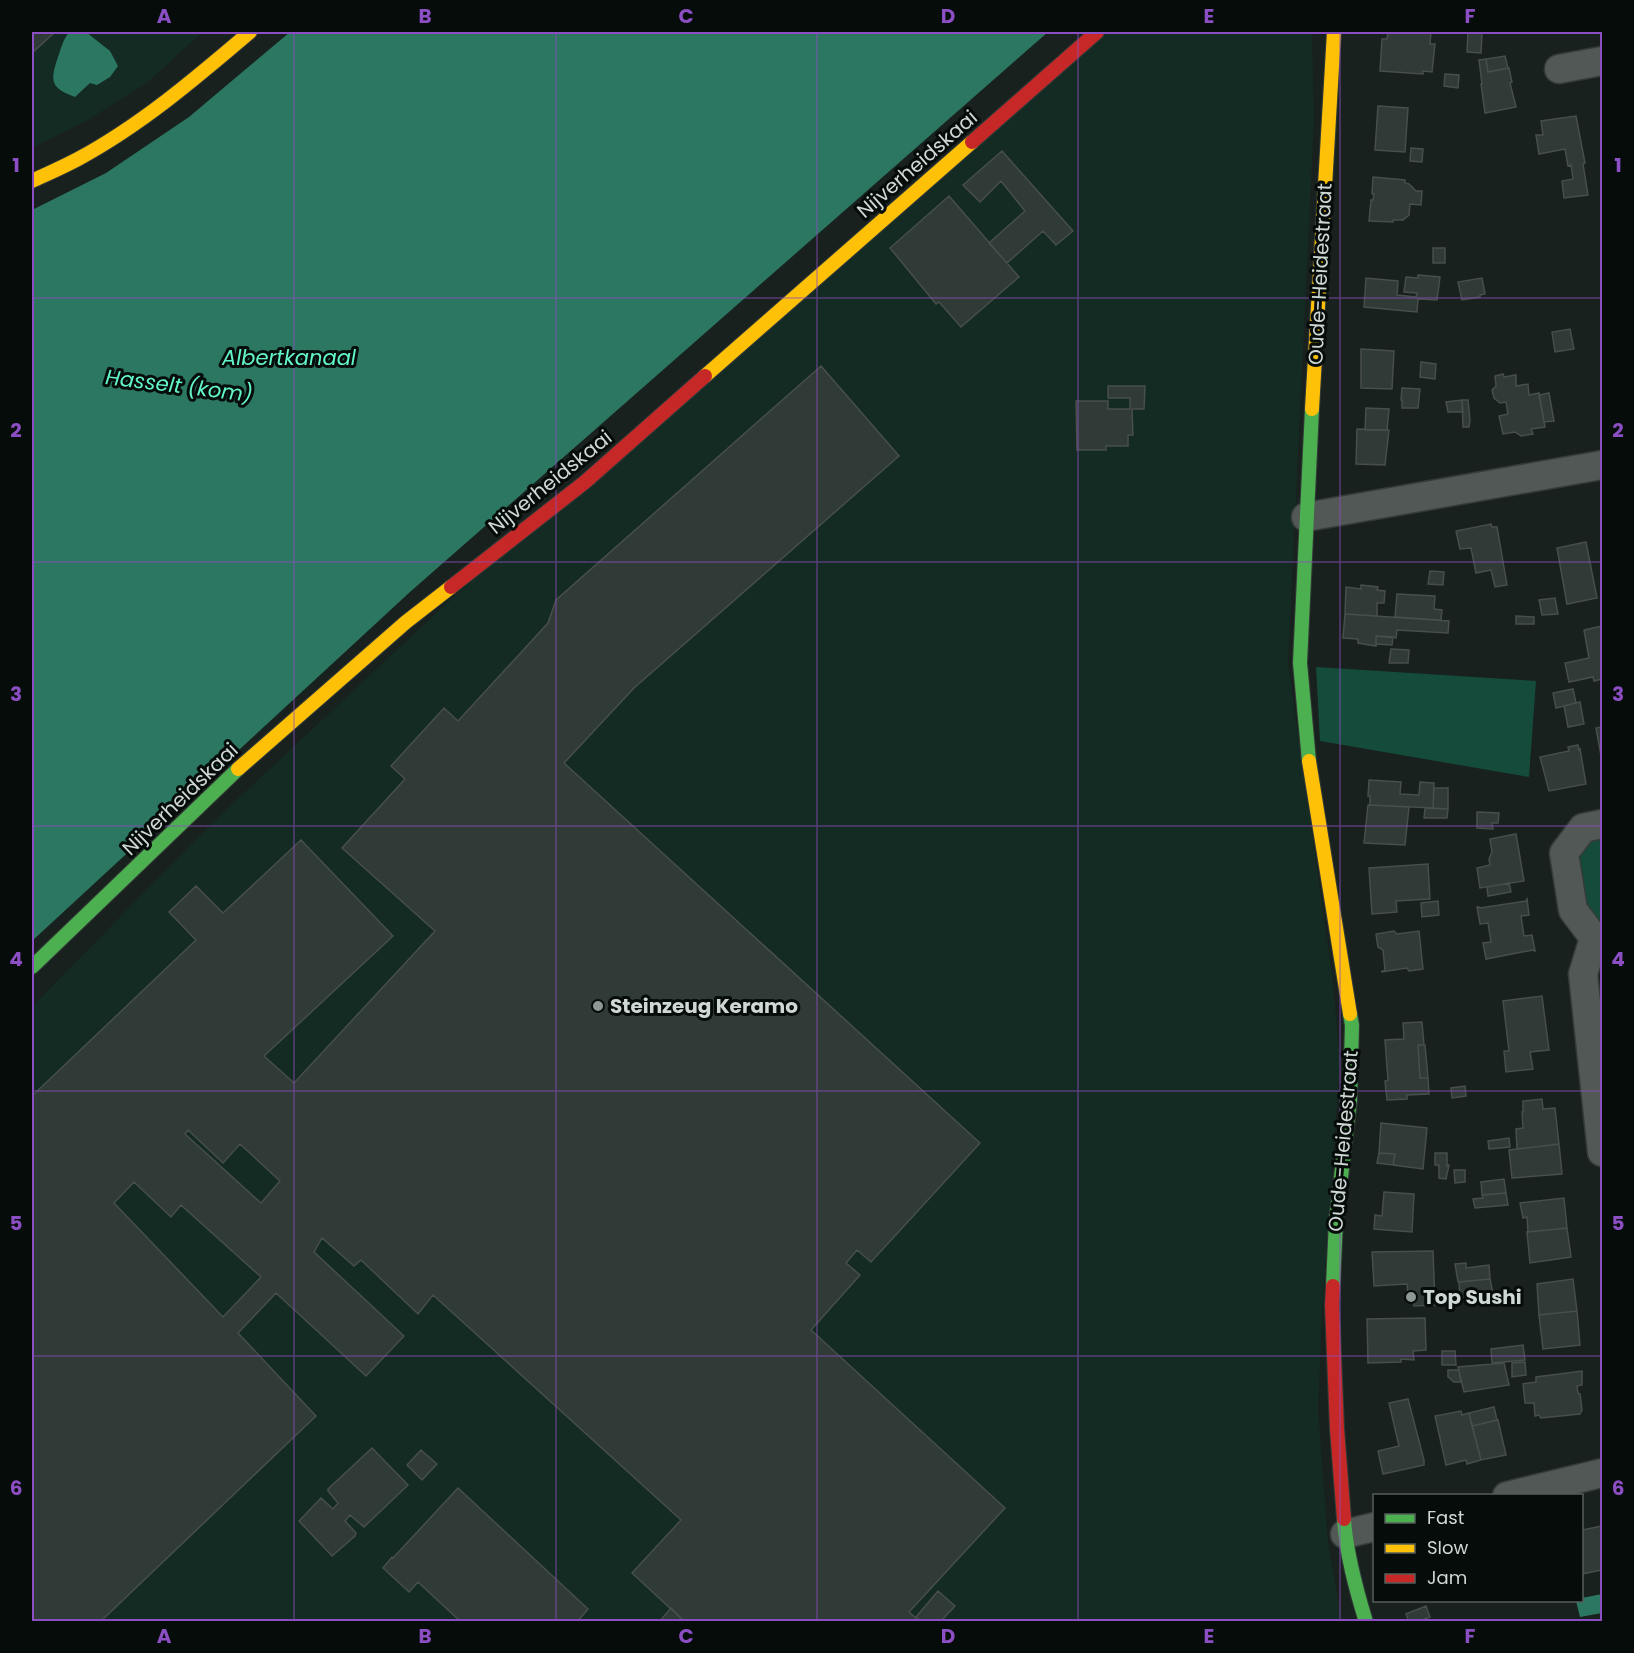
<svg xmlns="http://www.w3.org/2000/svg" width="1634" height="1653" font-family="Poppins,sans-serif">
<rect width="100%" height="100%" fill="#18211e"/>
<path fill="#142b23" d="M32,32H201L200,34L147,83L86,121L32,148Z
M1085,32H1312L1314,118L1288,663L1332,973L1340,1061L1322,1316L1318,1409L1328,1543L1342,1621L32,1622V1007L212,823L447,603Z"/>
<path fill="#144b3b" d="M1316,667L1536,681L1529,777L1320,741Z
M1602,824V937L1573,910L1583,828Z"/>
<path fill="#2b7761" d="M69,32H86L110,51L118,66L110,77L97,85L90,83L75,97C50,88 50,81 58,57C62,46 62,42 69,32Z
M290,32H1048L410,592L32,941V210L106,173L189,117Z
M1602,1594V1613L1580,1617L1576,1601L1582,1600V1598Z"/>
<path fill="#303a37" stroke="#474e4c" stroke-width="1.5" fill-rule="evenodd" d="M32,32H55L32,53Z
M1388,32H1431L1430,44H1435L1432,72L1423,71V74L1380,71L1382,39H1387Z
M1468,32L1482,33L1481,53L1467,52Z
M1505,56L1508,68L1488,72L1486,59Z
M1486,59L1488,72L1509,68L1512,82L1510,83L1516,107L1485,113L1481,84H1482L1479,60Z
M1445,74L1459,75L1458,88L1444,86Z
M1378,106L1408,108L1405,152L1375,150Z
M1576,116L1585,163L1583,164L1588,195L1564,198L1562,181L1573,179L1571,165L1568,166L1565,149L1539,154L1536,135H1543L1541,121Z
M1411,148L1423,149L1422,162L1410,161Z
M1002,151L1073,231L1056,245L1043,231L1007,263L989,243L1025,211L1001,181L980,202L963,185Z
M1373,177L1405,180V183L1409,184L1416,191H1422L1421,205L1410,204L1409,215L1403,220H1393V222L1369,221L1371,200H1373L1374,194H1372Z
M949,196L1019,277L961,327L939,302L936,304L890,248Z
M1433,248H1445V263H1433Z
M1418,275L1440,277L1437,300L1418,299L1417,312L1364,307L1366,278L1398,281L1397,295L1416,297L1417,293L1404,292L1406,277L1418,278Z
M1482,278L1485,294L1480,295V297L1462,300L1458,282Z
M1570,329L1574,349L1555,352L1552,332Z
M1361,349L1394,351L1392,389L1361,388Z
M1421,362L1436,364L1435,379L1420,377Z
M821,366L899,456L634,688L564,763L980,1143L871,1262L857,1250L846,1263L860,1275L811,1330L1005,1508L909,1612L918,1620L916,1622H685L632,1573L681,1520L433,1295L418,1314L361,1260L354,1266L322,1238L314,1252L404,1336L366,1376L276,1293L238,1333L316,1416L100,1622H32V1096L196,940L169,912L196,886L223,913L301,840L393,936L264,1056L294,1083L435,931L342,848L405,779L391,766L444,708L458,721L548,623L556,600ZM188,1130L223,1163L240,1144L280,1181L261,1203L185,1134ZM134,1182L171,1217L181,1205L261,1277L223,1317L114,1203Z
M1503,374L1504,377L1516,375V386L1528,384L1529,395L1539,393L1545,427L1531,429L1533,434L1521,436L1515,432L1503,434L1499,416L1508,414L1506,402L1500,403L1494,398L1492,390L1496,386L1495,376Z
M1108,386H1145L1144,409H1132L1133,435H1128V446H1106V450H1077L1076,401H1108V409H1130V398H1108Z
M1402,388L1420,389L1418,408H1402V400H1401Z
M1549,393L1554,421L1544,422L1539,395Z
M1462,400L1463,412H1448L1446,402Z
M1462,400H1468L1470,420L1469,427H1463Z
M1366,408L1389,409L1387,430H1365Z
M1357,429L1389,430L1385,465L1356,464Z
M1491,524L1492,527H1497L1507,585L1495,587L1491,570L1476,573L1471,548L1460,549L1456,531Z
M1586,542L1597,598L1567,604L1557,548Z
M1430,571L1444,572L1443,585L1428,584Z
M1361,585L1378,587L1377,590L1385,591L1384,603H1377V616L1345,614L1346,587L1361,589Z
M1397,594L1435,596L1434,609L1442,610L1441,620L1395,617Z
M1555,598L1558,614L1542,615L1539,600Z
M1345,614L1449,621L1448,633L1397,630L1396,638L1376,636V646L1358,643V639L1343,638Z
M1516,616L1534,617V624H1516Z
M1602,626V679L1594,681L1593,677L1569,682L1565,663L1589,658L1584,630Z
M1376,636L1393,637L1392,645L1376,644Z
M1391,649L1409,650L1408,663H1389Z
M1573,689L1576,703L1556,708L1553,693Z
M1580,702L1584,724L1568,727L1564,706Z
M1602,727V761L1596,728Z
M1578,745L1579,750L1580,749L1586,784L1549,791L1540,757L1569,751L1568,747Z
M1369,780L1401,782L1400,794L1419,795L1420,782L1434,783L1433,808L1370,805V796H1368Z
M1434,788H1448V809L1433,808Z
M1368,805L1409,807L1405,845L1364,843Z
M1425,808L1448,809L1447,818H1424Z
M1477,812L1499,813L1498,823H1492L1493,829L1477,828Z
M1516,834L1524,881L1480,888L1477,868L1490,865L1489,859L1492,852L1490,839Z
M1428,864L1430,899L1396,901L1397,912L1372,914L1369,868Z
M1509,883L1511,892L1488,896L1487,887Z
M1527,899L1529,915L1521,916L1524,936L1532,935L1535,951L1533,950L1486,959L1483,943L1491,942L1488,923L1480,924L1477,907H1479L1480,908L1526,901Z
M1438,901L1439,915L1422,917L1421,903Z
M1394,931L1397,934L1419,931L1423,969L1409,971L1407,968L1381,972L1385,970L1383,950L1378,947L1376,934Z
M1542,996L1549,1050L1530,1052L1533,1069L1506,1072L1504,1051H1509L1503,1001Z
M1422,1022L1424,1045H1418L1420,1078H1428L1429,1094L1407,1095V1099L1387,1100L1385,1081L1388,1080L1385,1040L1404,1039L1403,1023Z
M1418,1045H1425L1428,1078H1420Z
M1465,1086L1466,1096L1452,1098L1451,1088Z
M1542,1099L1543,1109L1555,1108L1559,1144L1517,1149L1516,1129L1523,1128L1522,1112H1523V1101Z
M1381,1123L1427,1128L1423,1169L1393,1165L1395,1154L1379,1153Z
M1509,1138L1510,1147L1489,1149L1488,1141Z
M1559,1144L1562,1174L1512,1178L1509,1150Z
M1379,1153L1395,1154L1393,1165L1377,1163Z
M1435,1153H1447V1166L1449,1165L1446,1179L1439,1178V1165H1435Z
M1454,1170H1465V1182L1455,1183Z
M1504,1179L1506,1193L1482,1195L1481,1182Z
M1384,1192L1414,1194L1412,1232L1374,1229L1375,1215L1382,1216Z
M1506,1193L1508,1205L1475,1208L1473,1199L1483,1198L1482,1195Z
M1564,1198L1567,1228L1528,1232L1527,1217L1523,1218L1520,1203Z
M1567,1228L1571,1257L1530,1263L1527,1232Z
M1433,1251L1435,1305L1414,1306L1413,1296H1408L1407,1284L1374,1286L1372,1252Z
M1466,1263V1268L1489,1265L1490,1279L1458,1282L1455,1264Z
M1490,1279L1493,1294L1460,1298L1459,1282Z
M1573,1279L1577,1311L1539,1315L1537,1284Z
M1577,1311L1580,1345L1543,1349L1539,1315Z
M1425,1318L1426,1350L1413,1351L1414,1360L1401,1359V1362L1368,1363L1367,1319Z
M1523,1345L1525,1360L1492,1363L1491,1349Z
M1442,1351H1455L1456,1365H1442Z
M1525,1362L1526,1375L1512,1377V1363Z
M1504,1363L1509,1385L1464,1392L1458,1367Z
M1448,1370H1459L1461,1382H1454L1448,1377Z
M1582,1371V1385L1577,1386L1578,1393L1580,1394L1582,1410L1580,1414L1541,1418L1539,1415L1535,1416L1534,1403H1525L1523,1384L1536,1382V1377Z
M1408,1399L1424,1460V1465L1383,1474L1378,1451L1399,1446L1389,1403Z
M1494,1407L1497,1420L1472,1426L1469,1413Z
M1461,1411L1462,1415L1469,1413L1481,1460L1467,1464L1466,1460L1446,1465L1435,1416Z
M1498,1420L1506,1455L1481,1460L1472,1426Z
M372,1448L408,1485L364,1527L350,1515L345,1521L356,1533L355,1536L332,1556L299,1521L321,1498L333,1509L338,1503L328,1491V1489Z
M421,1450L437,1464L422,1480L407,1465Z
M458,1488L588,1609L577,1622H461L418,1582L409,1592L383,1568L392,1557L393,1558Z
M1602,1526V1570L1582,1574V1530Z
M938,1591L955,1606L940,1622H922L916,1617Z
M1426,1606L1430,1617L1417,1622H1409L1406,1614Z
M671,1608L685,1622H659Z"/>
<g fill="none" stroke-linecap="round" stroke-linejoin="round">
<defs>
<path id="street" d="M1559,69L1602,61
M1306,517L1602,465
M1602,824L1583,828L1564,853L1573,910L1594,938L1602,937
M1594,938L1583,974L1602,1152
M1507,1496L1602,1473
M1345,1534L1374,1527"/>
<path id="fast" d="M1309,761L1300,663L1312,409
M32,967L238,769
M1333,1286L1336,1220L1350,1100L1352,1025L1350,1014
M1344,1519C1346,1553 1356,1589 1366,1622"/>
<path id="slow" d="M32,181C47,174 63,167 78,159C141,125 196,78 250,32
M705,376L972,142
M1312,409L1334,32
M1309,761L1350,1014
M238,769L406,622L451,587"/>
<path id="jam" d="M972,142L1097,32
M451,587L585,482L705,376
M1333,1286L1332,1305L1337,1429L1344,1519"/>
</defs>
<use href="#street" stroke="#343b39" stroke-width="31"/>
<use href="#fast" stroke="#343b39" stroke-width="16"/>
<use href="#slow" stroke="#343b39" stroke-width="16"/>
<use href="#jam" stroke="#343b39" stroke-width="16"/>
<use href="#street" stroke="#515855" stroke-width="28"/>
<use href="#fast" stroke="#4caf50" stroke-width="14"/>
<use href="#slow" stroke="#ffc107" stroke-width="14"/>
<use href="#jam" stroke="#c62828" stroke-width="14"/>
</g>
<path fill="none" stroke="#8c4ec3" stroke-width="1.5" stroke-opacity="0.55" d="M294,32V1622M556,32V1622M817,32V1622M1078,32V1622M1340,32V1622M32,298H1602M32,562H1602M32,826H1602M32,1091H1602M32,1356H1602"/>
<g fill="#8e9894" stroke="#060c0a" stroke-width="2">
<circle cx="598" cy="1006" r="6"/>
<circle cx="1411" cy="1297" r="6"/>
</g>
<g text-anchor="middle" stroke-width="6" stroke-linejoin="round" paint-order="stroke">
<g font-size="20" fill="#ced8d4" stroke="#060c0a">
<text transform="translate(917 164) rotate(-41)" y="7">Nijverheidskaai</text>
<text transform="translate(1320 274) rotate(-87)" y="7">Oude-Heidestraat</text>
<text transform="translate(550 482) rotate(-39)" y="7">Nijverheidskaai</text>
<text transform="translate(180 799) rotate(-44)" y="7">Nijverheidskaai</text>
<text transform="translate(1343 1141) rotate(-85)" y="7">Oude-Heidestraat</text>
</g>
<g font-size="20" font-weight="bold" fill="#ced8d4" stroke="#060c0a" text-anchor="start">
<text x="610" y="1013">Steinzeug Keramo</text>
<text x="1423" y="1304">Top Sushi</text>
</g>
<g font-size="21" font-style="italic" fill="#63f6cb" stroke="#060c0a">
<text x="289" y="365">Albertkanaal</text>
<text transform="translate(179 386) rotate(7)" y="7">Hasselt (kom)</text>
</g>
</g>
<rect width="1634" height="1653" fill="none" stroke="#060c0a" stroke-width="66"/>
<rect x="1373" y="1494" width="210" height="108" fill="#060c0a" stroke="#565e5b" stroke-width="1.5"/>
<rect x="1385" y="1514" width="30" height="9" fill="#4caf50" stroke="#565e5b" stroke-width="1.5"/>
<text x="1427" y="1524" font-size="18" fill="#ced8d4">Fast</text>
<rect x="1385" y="1544" width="30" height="9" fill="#ffc107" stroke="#565e5b" stroke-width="1.5"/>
<text x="1427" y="1554" font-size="18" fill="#ced8d4">Slow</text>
<rect x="1385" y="1574" width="30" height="9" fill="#c62828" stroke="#565e5b" stroke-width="1.5"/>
<text x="1427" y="1584" font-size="18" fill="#ced8d4">Jam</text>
<rect x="33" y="33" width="1568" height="1587" fill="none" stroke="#8c4ec3" stroke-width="2"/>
<g font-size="20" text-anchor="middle" font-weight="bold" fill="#8c4ec3">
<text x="164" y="23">A</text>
<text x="425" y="23">B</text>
<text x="686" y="23">C</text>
<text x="948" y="23">D</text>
<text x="1209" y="23">E</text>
<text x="1470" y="23">F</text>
<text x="16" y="172">1</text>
<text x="1618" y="172">1</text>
<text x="16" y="437">2</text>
<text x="1618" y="437">2</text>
<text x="16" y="701">3</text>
<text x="1618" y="701">3</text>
<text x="16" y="966">4</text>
<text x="1618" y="966">4</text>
<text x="16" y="1230">5</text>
<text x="1618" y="1230">5</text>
<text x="16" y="1495">6</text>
<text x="1618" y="1495">6</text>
<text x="164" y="1643">A</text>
<text x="425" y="1643">B</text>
<text x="686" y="1643">C</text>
<text x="948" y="1643">D</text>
<text x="1209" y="1643">E</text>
<text x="1470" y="1643">F</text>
</g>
</svg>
